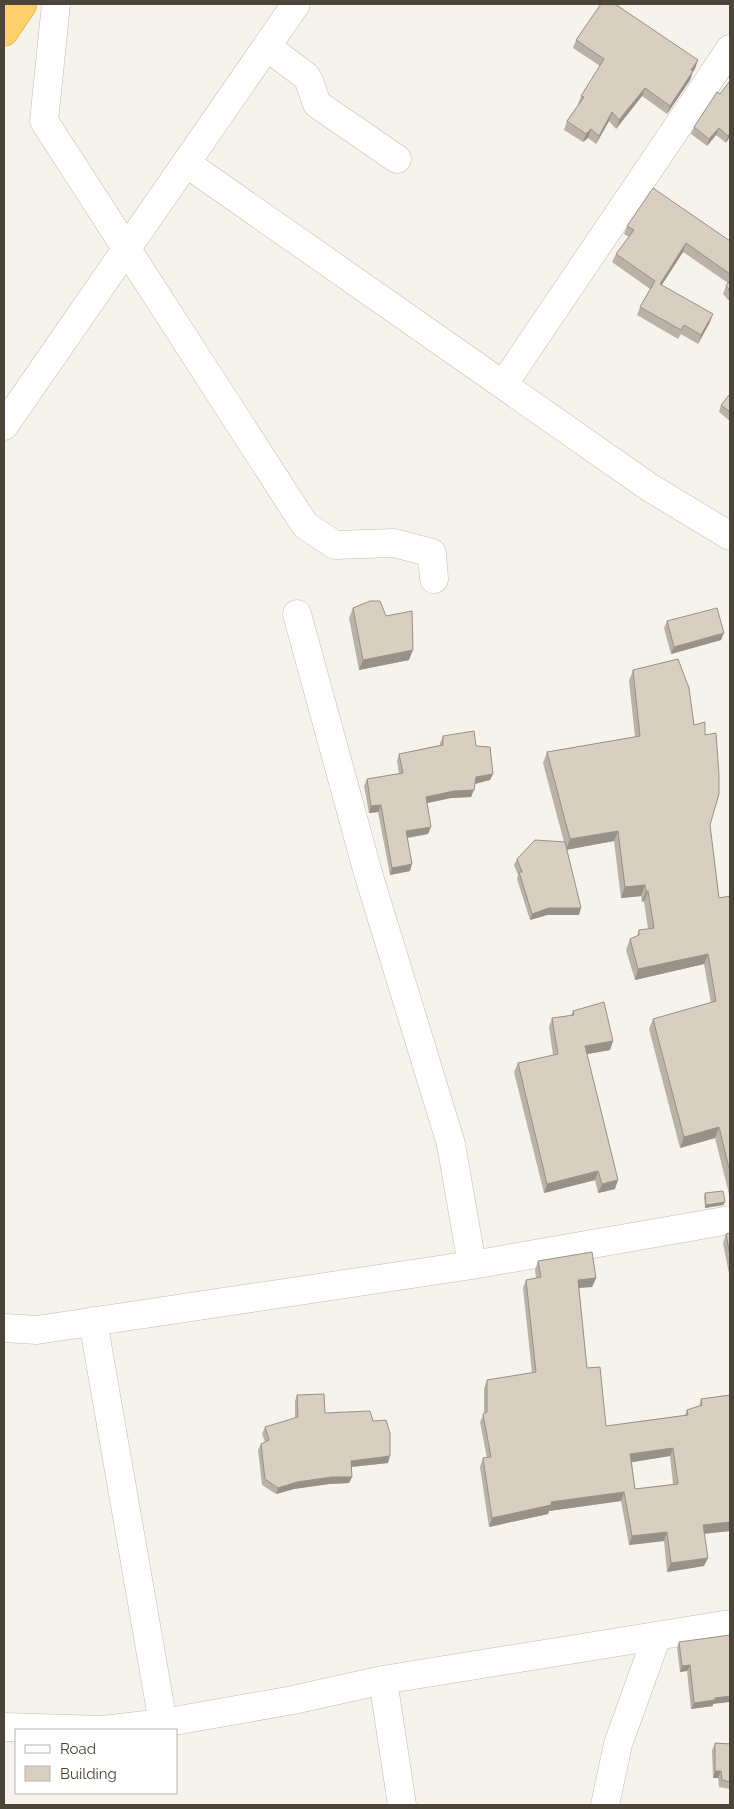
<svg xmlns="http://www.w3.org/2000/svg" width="734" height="1809" font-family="Raleway,sans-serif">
<rect width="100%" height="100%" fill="#f6f3ec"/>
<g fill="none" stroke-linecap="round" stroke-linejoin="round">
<defs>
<path id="minor" d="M56,4L44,121L305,525L335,545L394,543L432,553L434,579
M267,47L306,76L309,81L317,104L397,159
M186,163L649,487L730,536
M503,385L730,49
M4,426L296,4
M297,614L368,873L451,1144L472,1265
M93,1321L163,1723
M4,1328L37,1330L472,1265L730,1220
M383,1680L402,1805
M4,1727L103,1730L163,1723L293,1700L383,1680L730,1624
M605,1805L618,1744L657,1636"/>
<path id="highway" d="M4,32L23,4"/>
</defs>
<use href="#minor" stroke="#c2bbae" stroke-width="29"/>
<use href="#highway" stroke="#e0a43c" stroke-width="29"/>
<use href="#minor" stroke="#fff" stroke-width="28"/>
<use href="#highway" stroke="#ffcf6e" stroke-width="28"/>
</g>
<path fill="#bab2a6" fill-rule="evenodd" d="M576,40L695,69L693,71L690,80L667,114L642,96L616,129L609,121L596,144L588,138L583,142L564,130L567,121L579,104H578L581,96L600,66L573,48Z
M717,92L730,136L726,143L716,135L707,146L691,134L694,127Z
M627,226L730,241V302L723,294L726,286L728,283L683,252L662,285L710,322L698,344L681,334L678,339L637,315L640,307L650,289L612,262L616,254L629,237L624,234Z
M730,394V421L719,412L721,405Z
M353,608L386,616L409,660L359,670L349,618Z
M667,621L721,640L671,654L664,628Z
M633,670L705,735L710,825L719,898L730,896V1198L715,1138L680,1148L649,1029L653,1019L711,1003L704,964L635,980L626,950L630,939L637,936L639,930L648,929L644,901L642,902L641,896L621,898L614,841L567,849L579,915H547L530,920L517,879L518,875L514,865L517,859L564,842L543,763L547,752L635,737L629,681Z
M443,736L476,746L493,774L490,780L475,784L471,797L451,798L427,803L428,834L408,838L410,871L390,875L378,812L369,813L364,786L367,779L399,774L397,761L399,754L440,745V743Z
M573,1011L613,1041L610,1050L587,1054L615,1189L598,1193L595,1180L544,1193L514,1072L518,1063L553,1055L549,1027L552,1018L571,1015Z
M705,1193L725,1202L723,1205L705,1208L704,1197Z
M730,1233V1279L723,1243L726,1234Z
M538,1261L596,1278L592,1287L579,1288L587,1368L606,1426L685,1415L687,1410L699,1406L701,1399L730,1395V1531L704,1534V1566L667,1572L664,1541L629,1545L621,1501L549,1511L548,1514L489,1527L480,1467L483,1458H487L480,1422L484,1413V1389L487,1380L532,1373L523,1288L526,1280L536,1278L535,1270ZM670,1456L673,1484L635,1489L632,1462Z
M297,1395L325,1413L388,1463L352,1467V1477L349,1483L329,1484L294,1489L276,1494L262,1485L258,1450L261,1444L265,1442L262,1434L265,1427L295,1418V1401Z
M679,1642L713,1704V1706L691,1709L687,1671L680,1672L677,1648Z
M715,1743L730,1744V1789L719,1787L718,1778H713L712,1750Z"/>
<path fill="#979187" d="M698,60L695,69L688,78L691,70Z
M693,71L690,80L667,114L670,106Z
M645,88L642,96L616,129L619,120Z
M612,112L609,121L596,144L599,136Z
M719,128L716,135L707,146L709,139Z
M591,129L588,138L583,142L586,134Z
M730,133V136L726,143L728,136Z
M686,243L683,252L657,292L660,284Z
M713,314L710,322L698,344L701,335Z
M724,633L721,640L671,654L674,647Z
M413,650L409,660L359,670L363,660Z
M493,774L490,780L474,784L476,777Z
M474,790L471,797L451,798L423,804L426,797L454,791Z
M381,805L378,812L369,813L371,806Z
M431,827L428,834L404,838L406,831Z
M618,831L614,841L566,850L570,839Z
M412,864L410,871L390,875L392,868Z
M645,885L641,896L621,898L625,887Z
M646,891H648L644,901L642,902Z
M549,908H581L579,915H547L530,920L532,914Z
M708,954L704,964L635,980L638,969Z
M613,1041L610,1050L582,1055L585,1046Z
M719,1127L715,1138L680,1148L684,1137Z
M598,1171L595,1180L544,1193L547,1184Z
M618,1180L615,1189L598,1193L602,1184Z
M725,1202L723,1205L705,1208L706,1205Z
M596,1278L592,1287L575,1288L578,1280Z
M673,1448L670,1456L627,1463L630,1454Z
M390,1456L388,1463L349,1467L351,1461Z
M332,1477H352L349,1483L329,1484L294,1489L276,1494L278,1488L297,1482Z
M624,1492L621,1501L549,1511L548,1514L489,1527L492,1518L551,1502Z
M730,1522V1531L700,1534L703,1525Z
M667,1532L664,1541L629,1545L632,1536Z
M708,1558L704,1566L667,1572L671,1563Z
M690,1665L687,1671L680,1672L682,1666Z
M730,1696V1702L713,1704V1706L691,1709L694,1703L715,1698Z
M715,1771H721L718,1778H713Z"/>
<path fill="#d8cfc1" stroke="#979187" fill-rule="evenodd" d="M601,4H615L698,60L691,70L693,71L670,106L645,88L619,120L612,112L599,136L591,129L586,134L567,121L584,97L581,96L604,59L576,40Z
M730,81V133L728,136L719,128L709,139L694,127L717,92L720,94Z
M653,188L730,241V274L686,243L660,284L713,314L701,335L684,325L681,330L640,307L655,281L616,254L634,230L627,226Z
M730,280V290L726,286Z
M730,394V412L721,405Z
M370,601H380L386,616L412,611L413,650L363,660L353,608Z
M717,608L724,633L674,647L667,621Z
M678,659L689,688L694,725L705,722V735L716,733L719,775V794L710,825L719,898L730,896V1172L719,1127L684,1137L653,1019L716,1001L708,954L638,969L630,939L639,935V930L654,928L648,891H646L645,885L625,887L618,831L570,839L547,752L640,736L633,670Z
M474,731L476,746L490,747L493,774L476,777L474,790L454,791L426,797L431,827L406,831L412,864L392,868L381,805L371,806L367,779L403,773L399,754L443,745V736Z
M535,840L565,842L581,908H549L532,914L519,872H522L517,859Z
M604,1002L613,1041L585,1046L618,1180L602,1184L598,1171L547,1184L518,1063L558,1054L552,1018L574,1015L573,1011Z
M723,1191L725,1202L706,1205L705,1193Z
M730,1233V1255L726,1234Z
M592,1252L596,1278L578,1280L587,1368L600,1367L606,1426L688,1415L687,1410L702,1405L701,1399L730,1395V1522L703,1525L708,1558L671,1563L667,1532L632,1536L624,1492L551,1502V1505L492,1518L483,1458L491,1457L483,1414L487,1412V1380L536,1372L526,1280L541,1277L538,1261ZM673,1448L678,1484L635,1489L630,1454Z
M324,1394L325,1413L370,1411L373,1421L386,1420L390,1433V1456L351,1461L352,1477H332L297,1482L278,1488L265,1479L261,1444L269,1440L265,1427L298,1417L297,1395Z
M730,1635V1696L715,1698V1700L694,1703L690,1665L682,1666L679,1642Z
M715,1743L730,1744V1782L722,1780L721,1771H715Z"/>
<rect width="734" height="1809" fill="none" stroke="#4b4439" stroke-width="10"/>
<rect x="15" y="1729" width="162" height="65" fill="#ffffff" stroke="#b7b4b0"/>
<rect x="25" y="1745" width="25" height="8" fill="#ffffff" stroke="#b7b4b0"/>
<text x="60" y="1754" font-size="15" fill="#4b4439">Road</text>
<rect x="25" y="1766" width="25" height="15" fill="#d8cfc1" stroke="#b7b4b0"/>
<text x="60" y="1779" font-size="15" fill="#4b4439">Building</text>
</svg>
